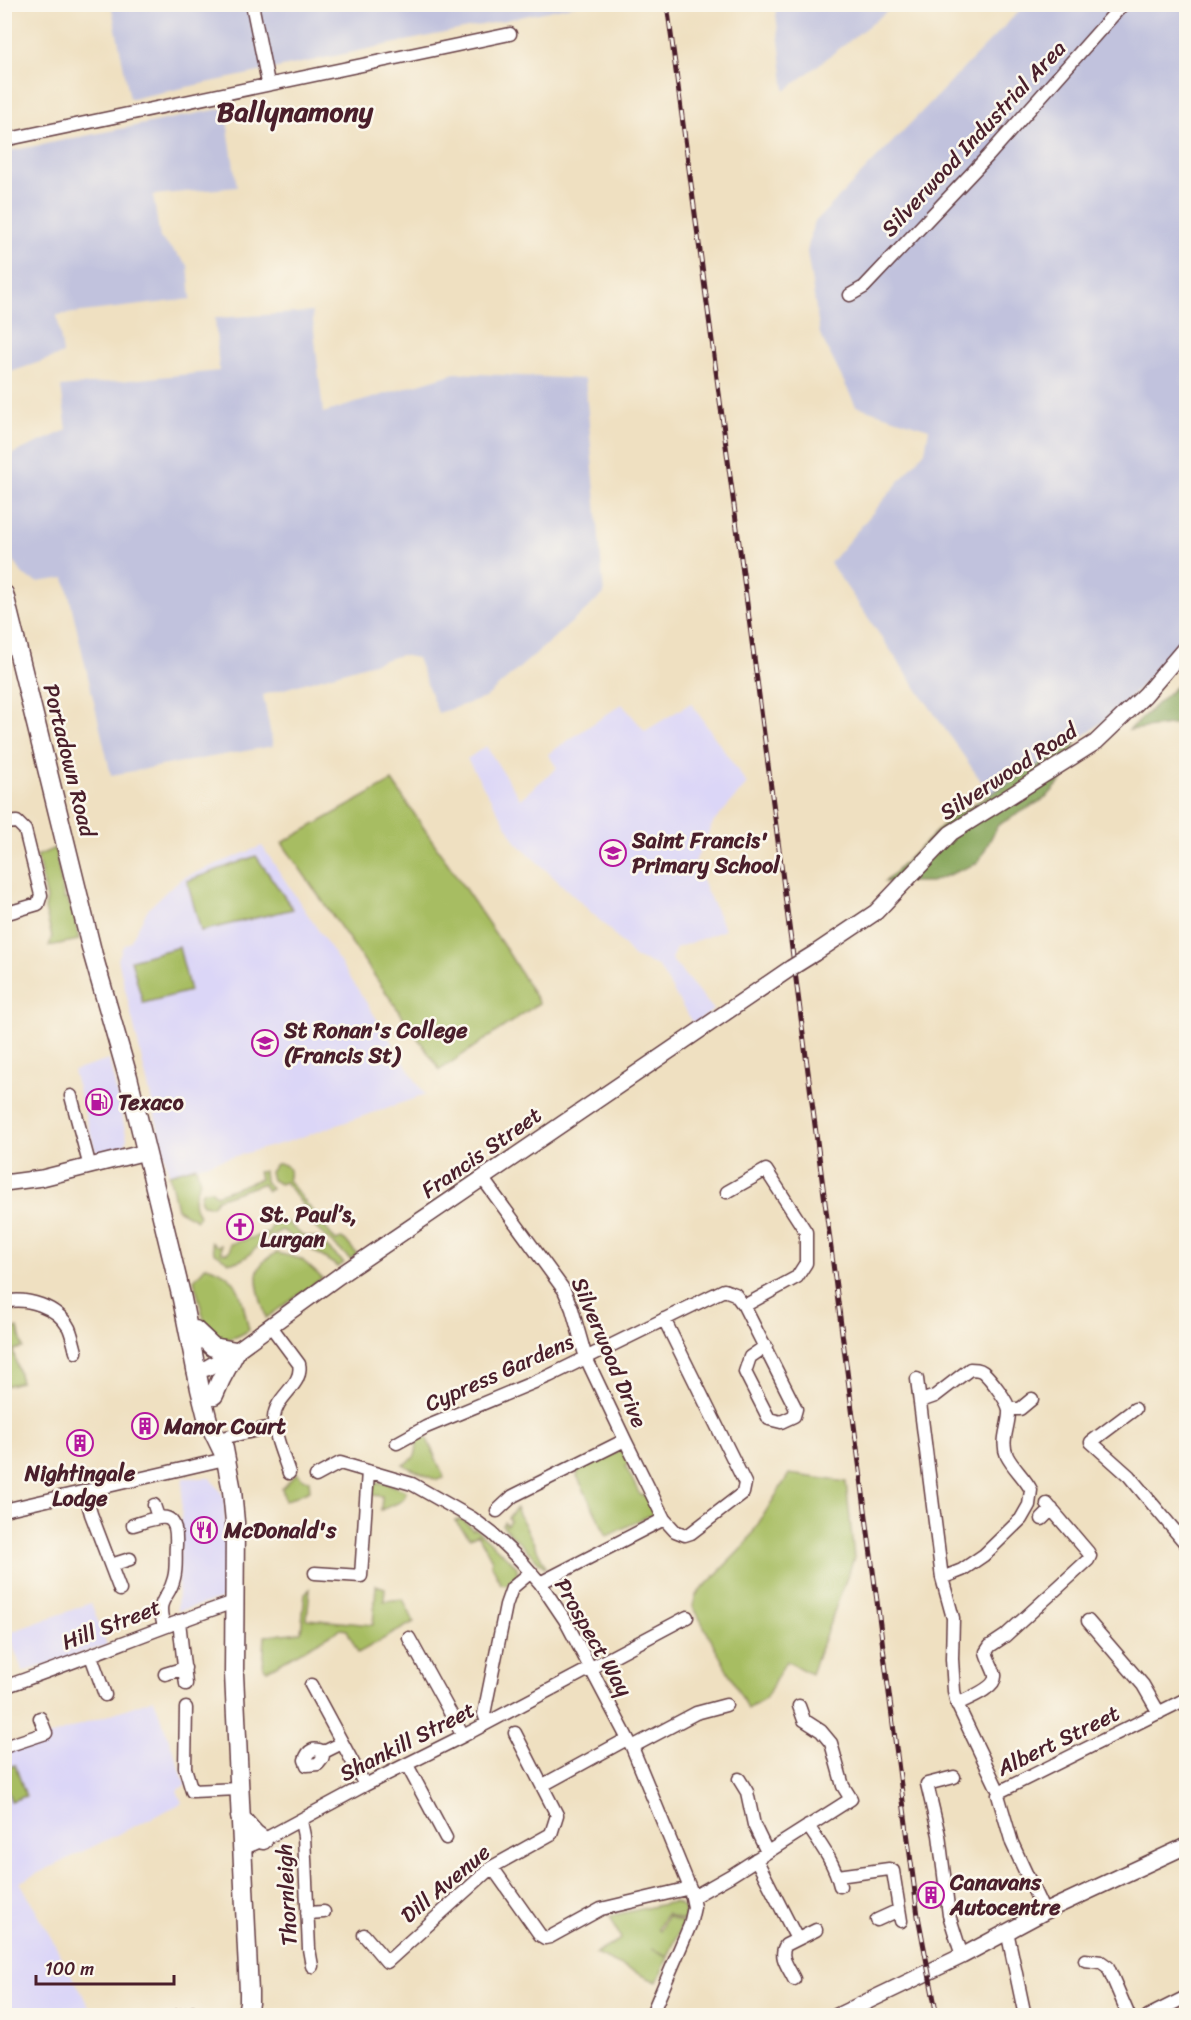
<svg xmlns="http://www.w3.org/2000/svg" width="1191" height="2020" font-family="Sriracha,sans-serif">
<rect width="100%" height="100%" fill="#fbf7ec"/>
<filter id="ink" filterUnits="userSpaceOnUse"><feTurbulence type="fractalNoise" baseFrequency=".0167" numOctaves="2"/><feDisplacementMap in="SourceGraphic" scale="12" xChannelSelector="R" yChannelSelector="G"/><feConvolveMatrix kernelMatrix="1 2 1 2 8 2 1 2 1" color-interpolation-filters="sRGB"/></filter>
<filter id="wash" filterUnits="userSpaceOnUse"><feTurbulence type="fractalNoise" baseFrequency=".008" numOctaves="4" result="noise"/><feDisplacementMap in="SourceGraphic" scale="24" xChannelSelector="R" yChannelSelector="G"/><feGaussianBlur stdDeviation="1.35" result="paint"/><feColorMatrix in="noise" values="0 0 0 0 0 0 0 0 0 0 0 0 0 0 0 0 0 1.4 0 .05"/><feComposite in="paint" operator="in"/></filter>
<g filter="url(#wash)">
<rect width="100%" height="100%" fill="#efe0c1"/>
<path fill="#dbd6f7" d="M691,703L747,784L713,823L694,864L725,930L676,948L671,959L714,1010L693,1024L658,966L634,957L608,928L517,843L467,759L486,746L520,799L557,768L548,754L622,704L645,731Z
M262,846L359,991L425,1095L287,1142L169,1174L118,959L123,946L130,942L148,909L172,886L185,877Z
M109,1060L127,1138L125,1145L102,1153L95,1150L73,1071Z
M183,1478H211L224,1497L226,1530L225,1572L221,1599L177,1611Z
M91,1603L107,1645L23,1672L8,1633Z
M154,1699L186,1785L177,1790L182,1803L20,1882L94,2015H5L4,1752Z"/>
<path fill="#c1c2dd" d="M111,4L577,5L130,99Z
M775,5V4L895,5L785,91Z
M1025,5H1186V631L1171,654L1119,709L1076,742L990,794L830,563L925,451L929,429L856,406L820,334L807,252L813,224Z
M225,108L237,187L153,195L160,238L188,265L191,299L57,315L63,354L5,374V152Z
M312,312L323,413L455,373L585,379L604,594L485,698L438,713L417,658L401,655L263,695L273,746L111,775L65,578L37,582L24,576L12,558L5,524V457L67,430L61,387L219,371L215,318Z"/>
<path fill="#a7bd62" stroke="#786e46" stroke-width="1.5" d="M392,781L509,954L539,1003L440,1070L282,843Z
M55,848L64,899H67L74,915L79,940L49,946L52,937L45,909L47,899L37,856Z
M256,856L293,909L201,931L187,881Z
M179,947L190,991L143,1003L131,960Z
M276,1164C287,1162 292,1170 288,1180L336,1241L341,1239L345,1240L357,1254L350,1259L309,1222L307,1216L309,1213L285,1182L280,1184L272,1180L270,1172Z
M196,1166L200,1182C194,1193 191,1203 199,1215L197,1220L177,1209L169,1174Z
M264,1171L265,1181L271,1189L267,1191L262,1184L217,1199C211,1213 194,1203 203,1191L211,1190L216,1195L260,1179L258,1172Z
M285,1221L303,1236L317,1238L344,1263L338,1267L282,1230C276,1233 270,1236 265,1240C253,1249 246,1263 229,1262L214,1252L211,1242L217,1246L221,1245V1252L227,1253L230,1250V1244L268,1233L273,1224Z
M277,1253L301,1259L322,1278L266,1318C259,1290 245,1267 277,1253Z
M206,1266C242,1275 241,1298 249,1330C235,1339 223,1343 208,1335L194,1280Z
M18,1328L23,1348L13,1350L21,1382L5,1386V1332Z
M424,1434C427,1437 442,1472 444,1478L436,1480L403,1465C419,1457 416,1453 417,1438Z
M620,1451L624,1452L629,1461L626,1467L640,1495H646L654,1513L651,1517L648,1516L607,1536L577,1476L579,1469Z
M297,1473L303,1479L309,1480L310,1490L285,1501L282,1488Z
M789,1474L846,1482L854,1558L811,1674L786,1661L765,1699L748,1709L693,1606L696,1595L745,1545Z
M377,1483H387L406,1491C406,1503 391,1505 381,1510L382,1496L372,1495C370,1490 373,1487 377,1483Z
M516,1508L546,1567L545,1568L502,1525L504,1522L507,1525L510,1521L508,1518Z
M462,1519L473,1530L475,1528L517,1567V1575L507,1585L501,1584L491,1563L492,1560L478,1534L470,1538L455,1521Z
M376,1585L385,1588L384,1601L403,1599L414,1622L358,1653L347,1630L341,1629L267,1670L263,1667L265,1636L301,1632L305,1593L310,1589L307,1619L373,1625Z
M15,1765L26,1796L11,1801L5,1781V1768Z
M673,1902C684,1904 687,1911 684,1921L666,1914L658,1929L660,1931L667,1916L683,1923L668,1956L652,1949L668,1957L657,1982L595,1954L621,1939L610,1916Z"/>
<path fill="#85a458" stroke="#686242" stroke-width="1.5" d="M1186,677V723L1129,730Z
M1076,742L1062,780L1046,798L998,825L978,863L931,882H885L948,820Z"/>
</g>
<g filter="url(#ink)">
<g fill="none" stroke-linecap="round" stroke-linejoin="round">
<defs>
<path id="minor" d="M252,4L268,83
M4,140L510,34
M850,295L864,287L988,156L1123,4
M4,823L17,822L25,830L41,895L38,904L4,914
M71,1096L90,1167
M483,1179L564,1290L572,1309L586,1358L625,1440L664,1519L675,1531L685,1535L691,1533L743,1493L745,1483L664,1319
M727,1192L766,1170L806,1232V1263L797,1277L744,1306
M4,1302C27,1297 57,1306 69,1328C72,1335 74,1344 76,1352
M270,1325L299,1364C304,1385 275,1396 274,1418C274,1436 284,1457 289,1473
M917,1379L942,1578L953,1618L952,1659L954,1691L957,1704L999,1792L998,1795L1012,1843L1044,1912
M921,1401L935,1396L970,1369C975,1369 979,1369 983,1372C990,1378 1008,1401 1009,1410C1010,1425 1000,1440 1007,1456C1013,1468 1025,1478 1031,1490L1029,1505L1021,1519L984,1555L962,1570L942,1578
M1009,1409H1020L1032,1399
M1135,1409L1091,1442L1129,1476L1186,1544
M222,1438L275,1426
M397,1443L426,1427L549,1376L724,1290L735,1294L744,1306L796,1409L794,1416L781,1422L769,1419L745,1372L750,1357L766,1346
M316,1476L340,1463L412,1484L472,1518L493,1534L521,1561L540,1583L565,1620L632,1747L690,1888L694,1907L690,1925L651,2016
M85,1492L91,1514L120,1590
M154,1505L158,1517
M4,1510L225,1459
M497,1511L513,1496L625,1440
M1042,1519L1052,1509
M133,1525C160,1517 178,1507 176,1545C175,1555 177,1568 174,1578C169,1601 155,1596 164,1626
M111,1565L130,1559
M315,1573L361,1576L368,1471
M540,1583L664,1519
M179,1621L186,1684
M1088,1621L1143,1685L1159,1713
M409,1638L463,1736
M91,1656L105,1695
M165,1674L185,1668
M311,1685L365,1785
M4,1687C82,1660 157,1628 234,1602
M957,1704C967,1699 997,1688 995,1675C993,1668 988,1660 986,1652L990,1646L1005,1636L1088,1560L1090,1556L1088,1552L1047,1504
M186,1708L185,1768L192,1791L239,1789
M487,1722L484,1714L506,1605L512,1588L531,1572
M4,1747L46,1733L40,1718
M632,1747L696,1713L726,1705
M324,1752C314,1747 308,1750 305,1760L307,1765L318,1764L322,1759L324,1752L342,1743
M407,1765L446,1838
M954,1777L927,1784L939,1835L949,1915L962,1956
M739,1779L747,1792L754,1825L767,1852
M543,1785L627,1739
M999,1792L1186,1699
M301,1821L304,1836L309,1949L312,1966
M808,1826C821,1845 835,1864 840,1886
M242,1849L263,1840L365,1785L463,1736L687,1617
M756,1859L797,1939
M492,1867L540,1935L545,1938L550,1937L601,1909L690,1888
M838,1876L889,1869L893,1871L901,1921
M693,1897L730,1876L851,1799L843,1786L831,1743L821,1731L804,1720L799,1706
M307,1913L324,1912
M877,1920L899,1910
M1007,1931L1025,2016
M364,1935L387,1962L492,1867L551,1834L557,1815L515,1733
M1085,1960L1101,1962L1108,1967L1129,2016
M794,1979C789,1968 778,1956 786,1945L816,1930
M177,2016L193,2013L200,2016
M1148,2016L1186,1997"/>
<path id="major" d="M815,953L876,912L951,833L1096,742L1145,695L1186,647
M4,1183L42,1178L146,1152
M195,1371L207,1368L236,1351L339,1276L791,968
M837,2016L962,1956L1044,1912L1186,1846"/>
<path id="highway" d="M4,594L93,955L128,1077L153,1179L182,1299L200,1389L208,1421L224,1454
M195,1330L213,1347L236,1351L221,1379L214,1395
M223,1444L232,1491L235,1522L234,1674L249,1992V2003L246,2016
M240,1817L255,1834L263,1840"/>
</defs>
<use href="#minor" stroke="#633c42" stroke-width="15"/>
<use href="#major" stroke="#633c42" stroke-width="18"/>
<use href="#highway" stroke="#633c42" stroke-width="21"/>
<use href="#minor" stroke="#fff" stroke-width="12"/>
<use href="#major" stroke="#fff" stroke-width="15"/>
<use href="#highway" stroke="#fff" stroke-width="18"/>
<defs>
<path id="rail" d="M667,4L745,588L918,1916L937,2016"/>
</defs>
<use href="#rail" stroke="#4a1f2b" stroke-width="5"/>
<use href="#rail" stroke="#fbf7ec" stroke-width="3" stroke-dasharray="9" stroke-linecap="butt"/>
<defs>
<path id="major-bridge" d="M791,968L815,953"/>
</defs>
<use href="#major-bridge" stroke="#633c42" stroke-width="18" stroke-linecap="butt"/>
<use href="#major-bridge" stroke="#fff" stroke-width="15"/>
</g>
</g>
<defs>
<symbol id="school-ring" viewBox="-11 -11 22 22"><circle r="9.5" fill="#fbf7ec" stroke="#b5179e" stroke-width="1.5"/><path d="M0-5L7-2L0 1L-7-2ZM-4 1L0 2.5L4 1V4Q0 6-4 4Z" fill="#b5179e"/></symbol>
<symbol id="fuel-ring" viewBox="-11 -11 22 22"><circle r="9.5" fill="#fbf7ec" stroke="#b5179e" stroke-width="1.5"/><path d="M-5.5-6h7V0h2V4h1.3V-2.5L3-4.5l.8-.8L6-3V5H2.5V1h-1V6h-7ZM-4.2-4.7v3.2H.2V-4.7Z" fill="#b5179e"/></symbol>
<symbol id="church-ring" viewBox="-11 -11 22 22"><circle r="9.5" fill="#fbf7ec" stroke="#b5179e" stroke-width="1.5"/><path d="M-1.2-6h2.4v3.5h3.3v2.4h-3.3V6h-2.4V-.1h-3.3v-2.4h3.3Z" fill="#b5179e"/></symbol>
<symbol id="building-ring" viewBox="-11 -11 22 22"><circle r="9.5" fill="#fbf7ec" stroke="#b5179e" stroke-width="1.5"/><path d="M-4-6H4V6H1V3H-1V6H-4ZM-2.5-4.3h1.7v1.8h-1.7ZM.8-4.3h1.7v1.8H.8ZM-2.5-1h1.7V.8h-1.7ZM.8-1h1.7V.8H.8Z" fill="#b5179e"/></symbol>
<symbol id="restaurant-ring" viewBox="-11 -11 22 22"><circle r="9.5" fill="#fbf7ec" stroke="#b5179e" stroke-width="1.5"/><path d="M-5-6h1v4h1v-4h1v4h1v-4h1v5L-1.5 .5V6h-2V.5L-5-1ZM5-6V6H3V1.5H1.5Q1.5-4 5-6Z" fill="#b5179e"/></symbol>
</defs>
<g fill-rule="evenodd">
<use href="#school-ring" x="598" y="838" width="30" height="30"/>
<use href="#school-ring" x="250" y="1028" width="30" height="30"/>
<use href="#fuel-ring" x="84" y="1087" width="30" height="30"/>
<use href="#church-ring" x="225" y="1212" width="30" height="30"/>
<use href="#building-ring" x="130" y="1411" width="30" height="30"/>
<use href="#building-ring" x="65" y="1428" width="30" height="30"/>
<use href="#restaurant-ring" x="189" y="1515" width="30" height="30"/>
<use href="#building-ring" x="916" y="1880" width="30" height="30"/>
</g>
<g text-anchor="middle" stroke-width="5" stroke-linejoin="round" paint-order="stroke">
<g font-size="22" fill="#4a1f2b" stroke="#fbf7ec">
<text transform="translate(973 138) rotate(-47)" y="8">Silverwood Industrial Area</text>
<text transform="translate(70 760) rotate(76)" y="8">Portadown Road</text>
<text transform="translate(1008 771) rotate(-33)" y="8">Silverwood Road</text>
<text transform="translate(481 1152) rotate(-35)" y="8">Francis Street</text>
<text transform="translate(610 1352) rotate(67)" y="8">Silverwood Drive</text>
<text transform="translate(499 1372) rotate(-24)" y="8">Cypress Gardens</text>
<text transform="translate(111 1624) rotate(-21)" y="8">Hill Street</text>
<text transform="translate(594 1637) rotate(60)" y="8">Prospect Way</text>
<text transform="translate(1058 1740) rotate(-26)" y="8">Albert Street</text>
<text transform="translate(407 1741) rotate(-27)" y="8">Shankill Street</text>
<text transform="translate(445 1883) rotate(-40)" y="8">Dill Avenue</text>
<text transform="translate(286 1895) rotate(-93)" y="8">Thornleigh</text>
</g>
<g font-size="22" font-weight="bold" fill="#4a1f2b" stroke="#fbf7ec" text-anchor="start">
<text x="632" y="848">Saint Francis'<tspan x="632" dy="25">Primary School</tspan></text>
<text x="284" y="1038">St Ronan's College<tspan x="284" dy="25">(Francis St)</tspan></text>
<text x="118" y="1110">Texaco</text>
<text x="260" y="1222">St. Paul’s,<tspan x="260" dy="25">Lurgan</tspan></text>
<text x="164" y="1434">Manor Court</text>
<text x="80" y="1481" text-anchor="middle">Nightingale<tspan x="80" dy="25">Lodge</tspan></text>
<text x="224" y="1538">McDonald's</text>
<text x="950" y="1890">Canavans<tspan x="950" dy="25">Autocentre</tspan></text>
</g>
<g font-size="28" font-weight="bold" fill="#4a1f2b" stroke="#fbf7ec">
<text x="295" y="121">Ballynamony</text>
</g>
</g>
<rect width="1191" height="2020" fill="none" stroke="#fbf7ec" stroke-width="24"/>
<path d="M36 1975v9h138v-9" fill="none" stroke="#4a1f2b" stroke-width="3"/>
<text x="45" y="1975" font-size="18" fill="#4a1f2b" stroke="#fbf7ec" stroke-width="4.5" paint-order="stroke">100 m</text>
</svg>
